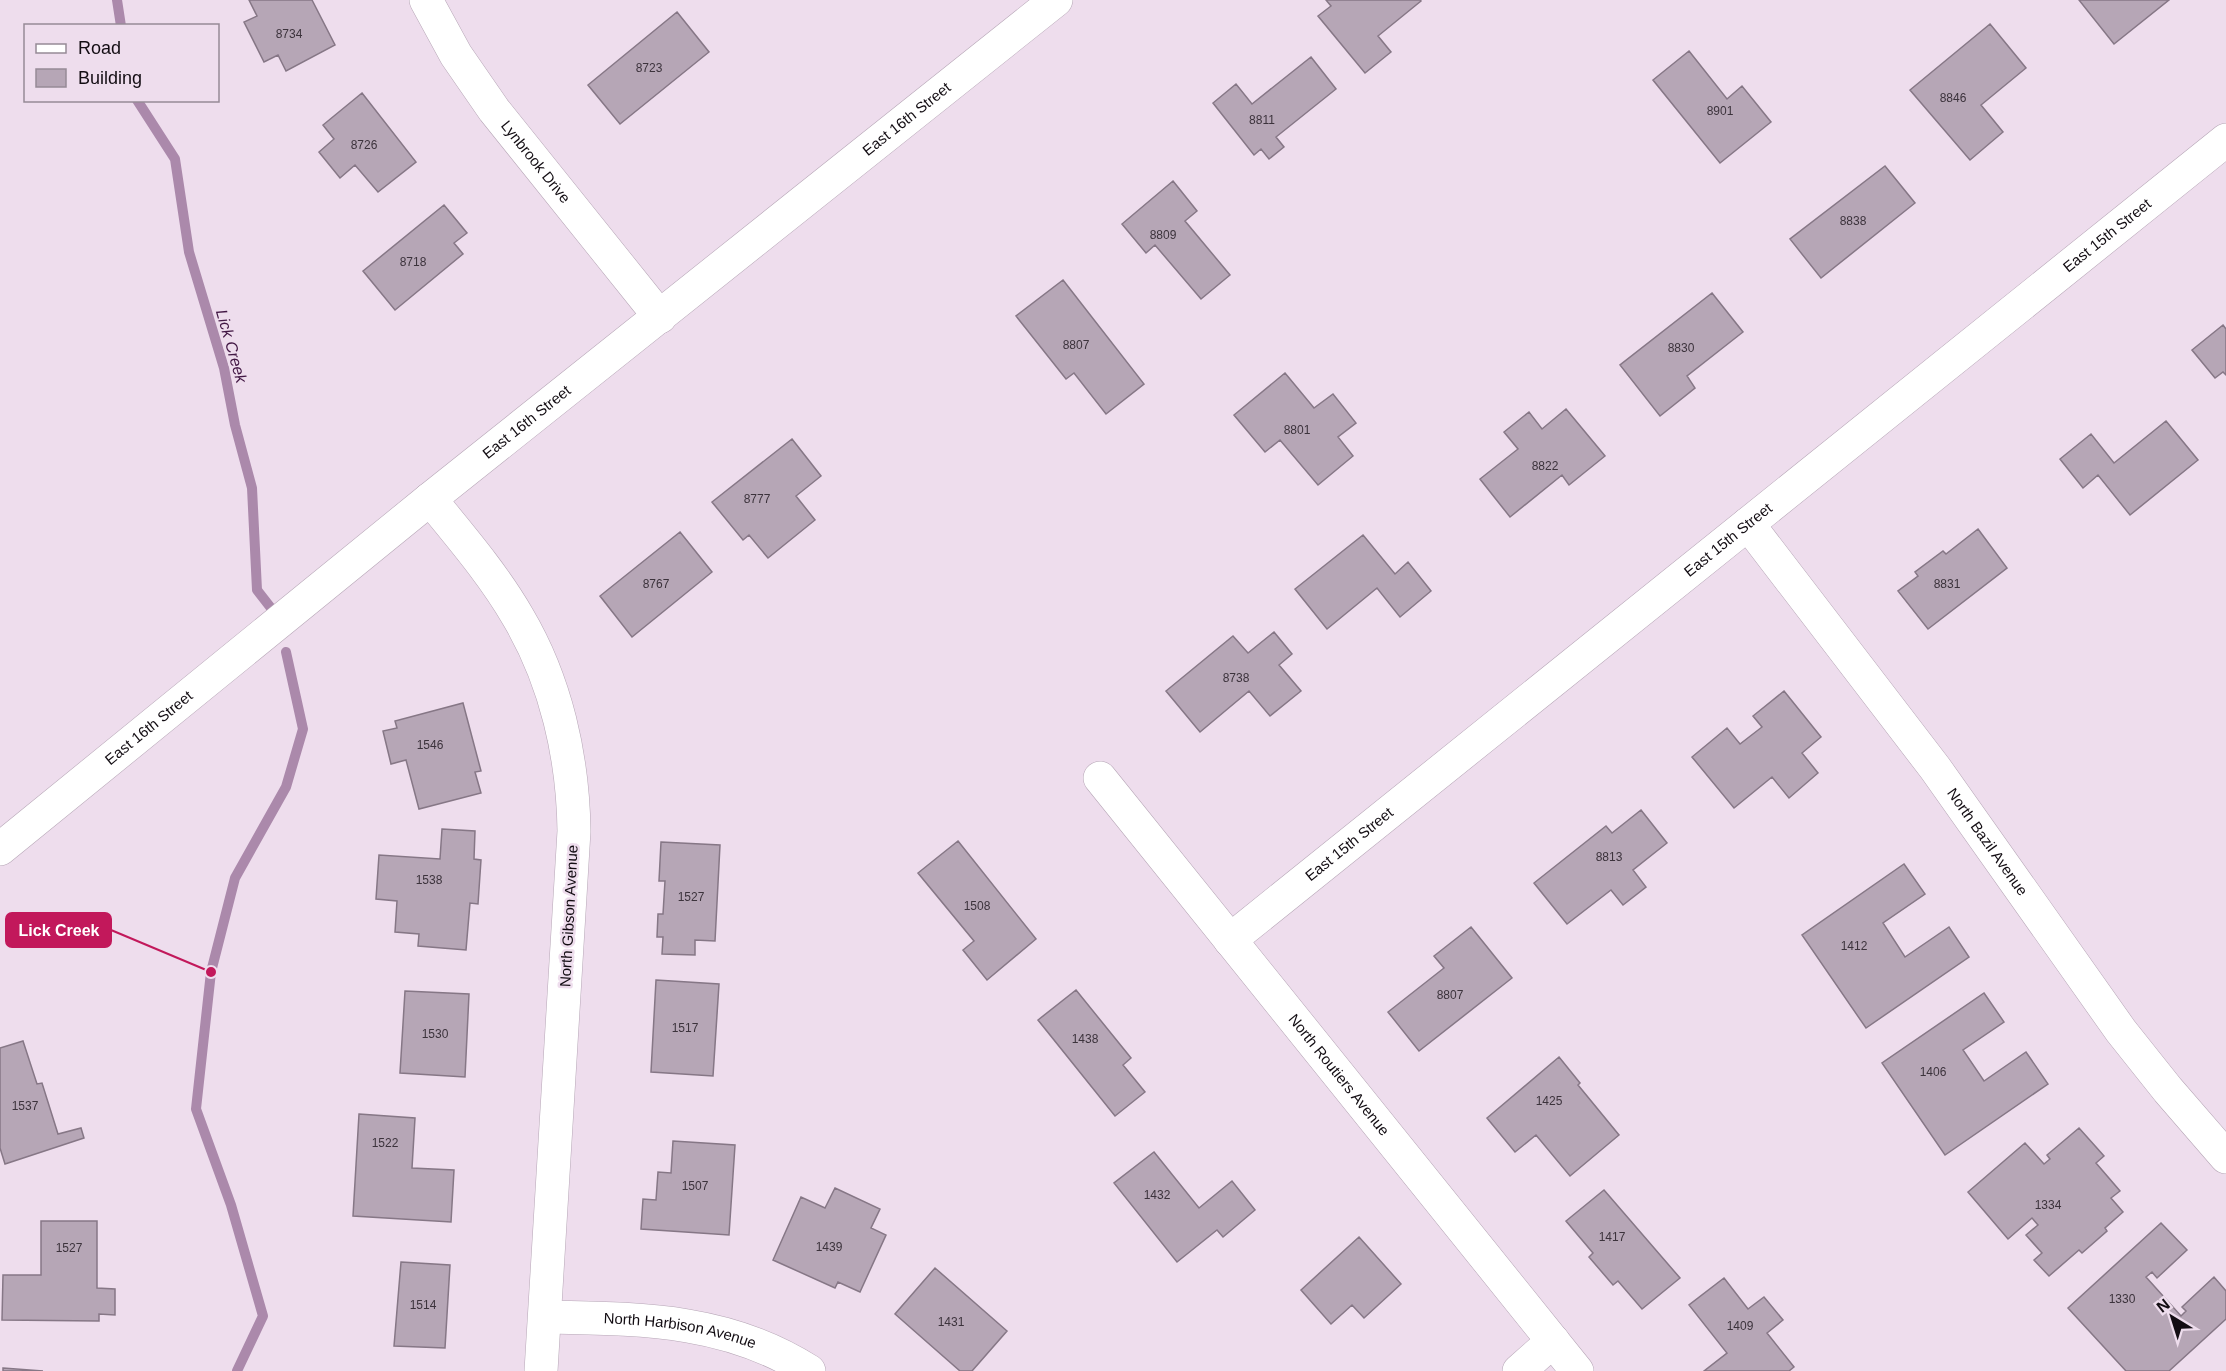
<svg xmlns="http://www.w3.org/2000/svg" width="2226" height="1371" font-family="Helvetica,sans-serif">
<rect width="100%" height="100%" fill="#eedded"/>
<g fill="none" stroke-linecap="round" stroke-linejoin="round">
<path stroke="#ab89ab" stroke-width="10" d="M117,0L121,26
M137,100L175,159L189,252L224,368L235,425L252,488L257,590L271,608
M237,1371L263,1316L231,1205L196,1109L211,972L235,878L286,787L303,729L286,652"/>
</g>
<path fill="#b6a6b6" stroke="#867786" stroke-width="1.5" d="M249,0H312L335,45L286,71L278,55L264,62L244,22L257,16Z
M1326,0H1420L1421,1L1378,36L1391,52L1365,73L1318,16L1331,6Z
M2079,0H2169L2114,44Z
M677,12L709,52L620,124L588,85Z
M1990,24L2026,68L1981,105L2003,132L1970,160L1910,90Z
M1689,51L1727,99L1742,86L1771,122L1720,163L1653,80Z
M1311,57L1336,89L1276,137L1284,147L1269,159L1261,149L1254,155L1213,103L1236,84L1252,104Z
M362,93L416,162L378,192L355,165L340,178L319,152L334,139L323,125Z
M1885,166L1915,203L1821,278L1790,239Z
M1173,181L1197,211L1185,221L1230,275L1201,299L1155,245L1146,253L1122,224Z
M444,205L467,233L454,243L463,254L395,310L363,271Z
M1063,280L1144,384L1106,414L1074,373L1066,379L1016,316Z
M1712,293L1743,332L1687,376L1695,388L1660,416L1620,365Z
M2223,325L2226,329V375L2223,372L2215,378L2192,350Z
M1285,373L1314,408L1333,394L1356,423L1338,437L1353,456L1318,485L1280,440L1265,452L1234,415Z
M1566,409L1605,456L1569,485L1562,475L1510,517L1480,479L1518,449L1504,432L1529,412L1542,429Z
M2166,421L2198,460L2130,515L2098,475L2083,488L2060,459L2091,434L2114,463Z
M792,439L821,476L796,496L815,520L768,558L749,535L743,540L712,502Z
M1978,529L2007,568L1928,629L1898,591L1918,576L1915,572L1943,551L1946,554Z
M680,532L712,572L632,637L600,596Z
M1363,535L1395,574L1408,562L1431,591L1400,617L1377,588L1327,629L1295,589Z
M1274,632L1292,654L1279,665L1301,691L1270,716L1249,691L1200,732L1166,691L1233,636L1248,653Z
M1784,691L1821,737L1802,753L1818,773L1789,798L1772,777L1734,808L1692,757L1727,728L1740,744L1762,727L1753,716Z
M463,703L481,771L475,772L481,793L419,809L406,760L391,764L383,731L397,728L395,721Z
M1641,810L1667,843L1633,870L1646,887L1623,905L1611,890L1567,924L1534,883L1606,826L1612,833Z
M442,829L475,831L474,859L481,860L478,904L470,903L466,950L418,946L419,934L395,932L397,901L376,899L379,855L440,859Z
M958,841L1036,939L987,980L963,950L974,941L918,873Z
M661,842L720,845L715,941L695,940V955L662,954L663,937H657L658,914H663L665,881H659Z
M1904,864L1925,894L1883,923L1905,957L1949,927L1969,957L1866,1028L1802,935Z
M1471,927L1512,978L1419,1051L1388,1012L1444,968L1434,956Z
M656,980L719,984L713,1076L651,1072Z
M1076,990L1131,1058L1123,1065L1145,1092L1115,1116L1038,1020Z
M405,991L469,994L465,1077L400,1073Z
M1984,993L2004,1022L1963,1050L1984,1081L2026,1052L2048,1084L1945,1155L1882,1063Z
M23,1041L37,1084L42,1083L58,1134L81,1128L84,1138L5,1164L0,1148V1048Z
M1559,1057L1580,1083L1578,1085L1619,1135L1570,1176L1536,1135L1515,1152L1487,1118Z
M359,1114L415,1118L412,1168L454,1170L451,1222L353,1216Z
M2079,1128L2104,1156L2096,1163L2120,1191L2111,1198L2123,1212L2105,1228L2107,1231L2082,1253L2079,1250L2049,1276L2034,1260L2042,1253L2026,1235L2038,1225L2032,1218L2008,1239L1968,1192L2025,1143L2044,1164L2050,1159L2047,1155Z
M673,1141L735,1145L729,1235L641,1229L643,1199L656,1200L658,1172L671,1173Z
M1154,1152L1199,1208L1232,1181L1255,1210L1223,1237L1217,1230L1177,1262L1114,1183Z
M835,1188L880,1209L871,1228L886,1235L860,1292L838,1282L835,1288L773,1260L801,1197L825,1208Z
M1604,1190L1680,1278L1642,1309L1618,1281L1613,1285L1589,1257L1593,1253L1566,1221Z
M41,1221H97V1288L115,1289V1315L99,1314V1321L2,1320L3,1275H41Z
M2161,1223L2187,1250L2157,1278L2152,1272L2146,1277L2181,1316L2186,1311L2182,1307L2214,1277L2226,1291V1319L2169,1371H2126L2068,1308Z
M1359,1237L1401,1284L1364,1318L1352,1305L1331,1324L1301,1290Z
M401,1262L450,1265L445,1348L394,1346Z
M935,1268L1007,1331L972,1371H960L895,1314Z
M1724,1278L1748,1309L1764,1297L1783,1320L1767,1333L1794,1367L1789,1371H1704L1727,1353L1689,1305Z
M3,1368L43,1371H3Z"/>
<g fill="none" stroke-linecap="round" stroke-linejoin="round">
<defs>
<g id="minor">
<path id="s1" d="M426,0L456,55L494,110L660,317"/>
<path d="M430,499C461,537 493,574 518,617C556,681 573,757 574,831L541,1371"/>
<path id="s2" d="M1748,524L1935,768L2121,1031L2168,1090L2226,1157"/>
<path id="s3" d="M1100,778L1577,1371"/>
<path id="s4" d="M0,849L430,499L1056,0"/>
<path id="s5" d="M1230,940L2226,140"/>
<path id="s6" d="M545,1317C639,1319 726,1318 809,1371"/>
<path d="M1519,1371L1553,1341"/>
</g>
</defs>
<use href="#minor" stroke="#b6a6b6" stroke-width="34"/>
<use href="#minor" stroke="#fff" stroke-width="33"/>
</g>
<g text-anchor="middle" stroke-width="5" stroke-linejoin="round" paint-order="stroke">
<g font-size="12" fill="#3c333c">
<text x="289" y="38">8734</text>
<text x="649" y="72">8723</text>
<text x="1953" y="102">8846</text>
<text x="1720" y="115">8901</text>
<text x="1262" y="124">8811</text>
<text x="364" y="149">8726</text>
<text x="1853" y="225">8838</text>
<text x="1163" y="239">8809</text>
<text x="413" y="266">8718</text>
<text x="1076" y="349">8807</text>
<text x="1681" y="352">8830</text>
<text x="1297" y="434">8801</text>
<text x="1545" y="470">8822</text>
<text x="757" y="503">8777</text>
<text x="656" y="588">8767</text>
<text x="1947" y="588">8831</text>
<text x="1236" y="682">8738</text>
<text x="430" y="749">1546</text>
<text x="1609" y="861">8813</text>
<text x="429" y="884">1538</text>
<text x="691" y="901">1527</text>
<text x="977" y="910">1508</text>
<text x="1854" y="950">1412</text>
<text x="1450" y="999">8807</text>
<text x="685" y="1032">1517</text>
<text x="435" y="1038">1530</text>
<text x="1085" y="1043">1438</text>
<text x="1933" y="1076">1406</text>
<text x="1549" y="1105">1425</text>
<text x="25" y="1110">1537</text>
<text x="385" y="1147">1522</text>
<text x="695" y="1190">1507</text>
<text x="1157" y="1199">1432</text>
<text x="2048" y="1209">1334</text>
<text x="1612" y="1241">1417</text>
<text x="829" y="1251">1439</text>
<text x="69" y="1252">1527</text>
<text x="2122" y="1303">1330</text>
<text x="423" y="1309">1514</text>
<text x="951" y="1326">1431</text>
<text x="1740" y="1330">1409</text>
</g>
<g font-size="15" fill="#130d13" stroke="#eedded">
<text dy="5" stroke="none"><textPath href="#s4" startOffset="1164">East 16th Street</textPath></text>
<text dy="5" stroke="none"><textPath href="#s1" startOffset="196">Lynbrook Drive</textPath></text>
<text dy="5" stroke="none"><textPath href="#s5" startOffset="1125">East 15th Street</textPath></text>
<text dy="5" stroke="none"><textPath href="#s4" startOffset="678">East 16th Street</textPath></text>
<text dy="5" stroke="none"><textPath href="#s5" startOffset="639">East 15th Street</textPath></text>
<text dy="5" stroke="none"><textPath href="#s4" startOffset="192">East 16th Street</textPath></text>
<text dy="5" stroke="none"><textPath href="#s2" startOffset="398">North Bazil Avenue</textPath></text>
<text dy="5" stroke="none"><textPath href="#s5" startOffset="153">East 15th Street</textPath></text>
<text transform="translate(569 916) rotate(-87)" y="5">North Gibson Avenue</text>
<text dy="5" stroke="none"><textPath href="#s3" startOffset="381">North Routiers Avenue</textPath></text>
<text dy="5" stroke="none"><textPath href="#s6" startOffset="136">North Harbison Avenue</textPath></text>
</g>
<g font-size="16" font-style="italic" fill="#421744" stroke="#eedded">
<text transform="translate(232 346) rotate(74)" y="6">Lick Creek</text>
</g>
</g>
<path fill="none" stroke="#c2185b" stroke-width="2" d="M211 972L111 930"/>
<circle fill="#c2185b" stroke="#eedded" stroke-width="2" cx="211" cy="972" r="6"/>
<rect fill="#c2185b" stroke="#c2185b" stroke-width="2" x="6" y="913" width="105" height="34" rx="6"/>
<g font-size="16" text-anchor="middle" font-weight="bold" fill="#fff">
<text x="59" y="936">Lick Creek</text>
</g>
<rect x="24" y="24" width="195" height="78" fill="#eedded" stroke="#968a96" stroke-width="1.5"/>
<rect x="36" y="44" width="30" height="9" fill="#ffffff" stroke="#968a96" stroke-width="1.5"/>
<text x="78" y="54" font-size="18" fill="#130d13">Road</text>
<rect x="36" y="69" width="30" height="18" fill="#b6a6b6" stroke="#968a96" stroke-width="1.5"/>
<text x="78" y="84" font-size="18" fill="#130d13">Building</text>
<g transform="translate(2172 1317) rotate(322)" stroke="#eedded" stroke-width="4.5" paint-order="stroke">
<path d="M0-4.5L10 22L0 15L-10 22Z" fill="#130d13"/>
<text y="-9" font-size="16" font-weight="bold" text-anchor="middle" fill="#130d13">N</text>
</g>
</svg>
